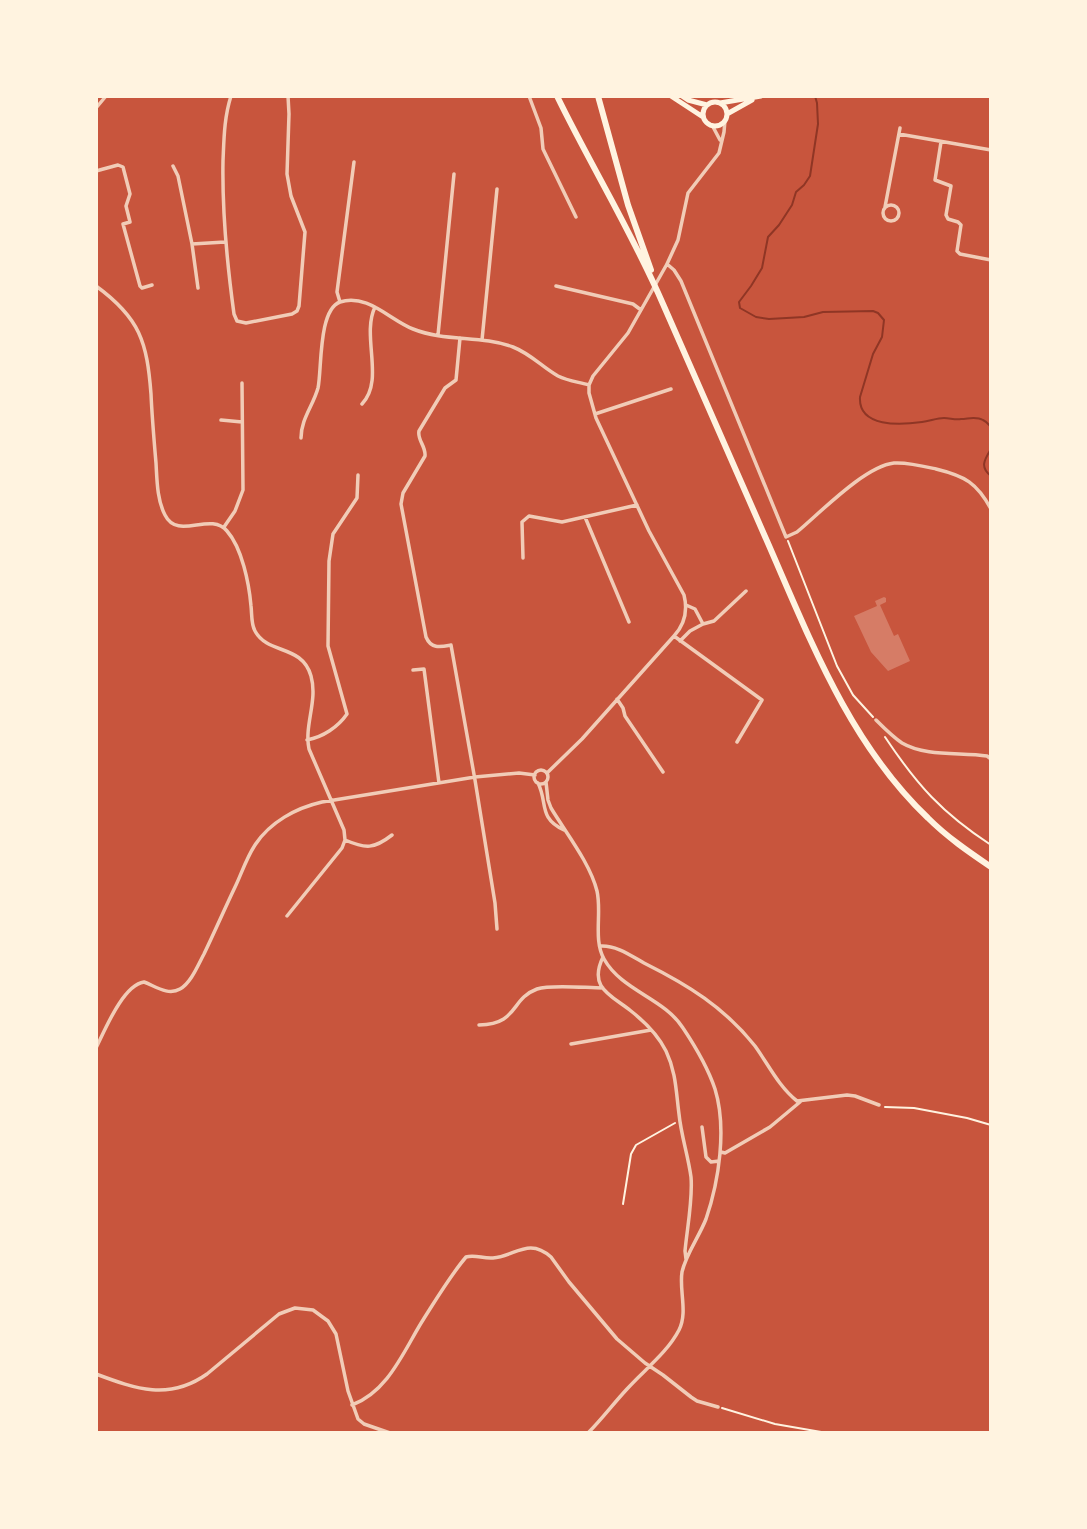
<svg xmlns="http://www.w3.org/2000/svg" width="1087" height="1529" font-family="'Asap Condensed',sans-serif">
<rect width="100%" height="100%" fill="#c8553d"/>
<g fill="none" stroke-linecap="round" stroke-linejoin="round">
<path stroke="#8f3625" stroke-width="2" d="M815,96L817,103L818,124L810,176L804,185L796,192L792,205L779,225L768,237L762,268L751,286L739,302L740,308L756,317L769,319L804,317L823,312L873,311L878,313L884,320L882,337L873,354L860,397C858,428 901,425 922,422C930,421 937,418 944,418C950,418 955,420 961,419C968,419 976,416 983,420C987,422 988,424 991,427
M991,449C985,459 979,467 991,476"/>
</g>
<path fill="#d67c66" d="M884,597L886,598V602L880,605L894,636L898,634L910,661L888,671L871,652L854,616L877,606L875,601Z"/>
<g fill="none" stroke-linecap="round" stroke-linejoin="round">
<path stroke="#fff3e0" stroke-width="2" d="M788,541L837,666L853,695L873,717
M885,737C917,785 942,813 991,845
M885,1107L914,1108L967,1118L991,1125
M623,1204L631,1154L636,1145L675,1123
M722,1408L775,1424L827,1433"/>
<path stroke="#f1ccb7" stroke-width="3.5" d="M231,96C224,118 224,139 223,161C222,213 227,263 234,314L237,321L246,323L292,314L297,311L299,306L305,232L291,196L287,174L289,114L288,96
M529,96L541,128L543,149L576,217
M96,108L106,96
M712,125L720,140
M899,134L991,150
M941,142L935,180L951,186L946,215L948,219L958,222L961,225L957,251L960,254L991,260
M173,166L178,176L192,244L198,288
M96,171L118,165L123,167L130,194L126,206L130,222L123,224L140,286L142,288L152,285
M883 213a8 8 0 1 1 16 0a8 8 0 1 1-16 0Z
M885,207L900,128
M192,244L225,242
M667,264L674,270L681,281L786,537L797,532C820,513 865,466 894,463C907,462 923,466 936,469C965,476 977,483 991,509
M96,286C140,318 147,342 151,394C152,417 154,440 156,463C157,480 157,500 165,515C178,541 210,511 227,531C242,548 249,583 251,606C252,614 251,624 255,631C268,655 302,644 311,676C318,701 304,725 309,749L344,830L345,840L342,848L287,916
M556,286L633,304L641,310
M340,302L337,292L354,162
M438,335L454,174
M460,338L456,380L445,388L419,431C417,440 426,446 425,456L403,493L401,504L426,637C431,649 440,647 451,645L475,780L495,903L497,929
M482,340L497,189
M362,404C385,380 361,336 375,307
M595,414L671,389
M221,420L242,422
M301,438C301,419 313,406 318,388C322,370 318,310 340,302C367,293 390,320 413,329C445,342 481,335 513,347C531,354 542,367 558,376C568,381 579,382 589,385
M585,517L629,622
M224,527L235,511L243,490L242,383
M523,558L522,522L529,516L562,522L637,505
M686,605L695,609L703,624
M674,636L762,700L737,742
M680,641L690,631L703,624L714,621L746,591
M413,670L424,669L439,783
M617,699L623,708L625,716L663,772
M876,720C884,728 893,737 902,743C926,757 960,752 987,756L991,759
M307,740C323,737 338,727 347,714L328,646L329,561L333,534L357,498L358,475
M534 777a7 7 0 1 1 14 0a7 7 0 1 1-14 0Z
M547,773L582,739L674,636C685,624 688,611 684,595L649,531L596,418L589,393V385L593,376L628,333L667,264L678,240L688,193L719,153L724,132L725,120
M546,782L548,800L551,808C566,833 590,863 597,891C602,913 593,939 604,959C622,991 664,998 683,1028C695,1046 708,1068 715,1089C727,1128 719,1181 706,1219C699,1237 686,1254 682,1272C679,1291 688,1312 679,1330C667,1353 644,1370 627,1389C613,1404 602,1419 588,1433
M538,783C548,803 538,818 564,830
M345,840C366,849 374,849 392,835
M600,946C616,945 630,955 644,963C688,985 724,1007 755,1046C768,1064 779,1087 797,1101L847,1095L855,1096L879,1105
M603,957C588,988 611,995 631,1011C645,1022 658,1035 666,1051C676,1072 676,1091 679,1114C681,1135 688,1155 691,1177C693,1199 687,1229 685,1251L686,1259
M479,1025C519,1024 510,999 537,989C552,984 586,988 603,988
M571,1044L651,1030
M96,1048C105,1030 123,985 144,982C155,986 168,996 180,989C191,983 198,965 204,954C215,931 225,908 236,885C242,872 247,857 255,845C270,822 296,808 322,802L475,777L519,773L535,775
M702,1127L706,1157L711,1162L719,1161
M721,1152L725,1153L770,1127L800,1102
M96,1374C136,1389 169,1401 207,1374L279,1314L295,1308L313,1310L328,1321L336,1334L348,1391L358,1419L364,1424L390,1433
M352,1405C389,1391 404,1350 423,1320C437,1298 450,1276 466,1257C475,1254 483,1259 493,1258C515,1256 529,1237 551,1257L569,1282L617,1339L645,1363L663,1375L691,1397L697,1401L718,1407"/>
<path stroke="#fff3e0" stroke-width="5" d="M671,96L703,117
M682,96L688,100L707,105
M703 114a12 12 0 1 1 24 0a12 12 0 1 1-24 0Z
M720,103L761,96
M727,114L752,100"/>
<path stroke="#fff3e0" stroke-width="6" d="M557,96C591,166 632,232 663,304C697,383 732,462 767,541C810,639 849,743 928,818C947,837 969,852 991,867
M598,96L628,205L651,270"/>
</g>
<rect width="1087" height="1529" fill="none" stroke="#fff3e0" stroke-width="196"/>
</svg>
